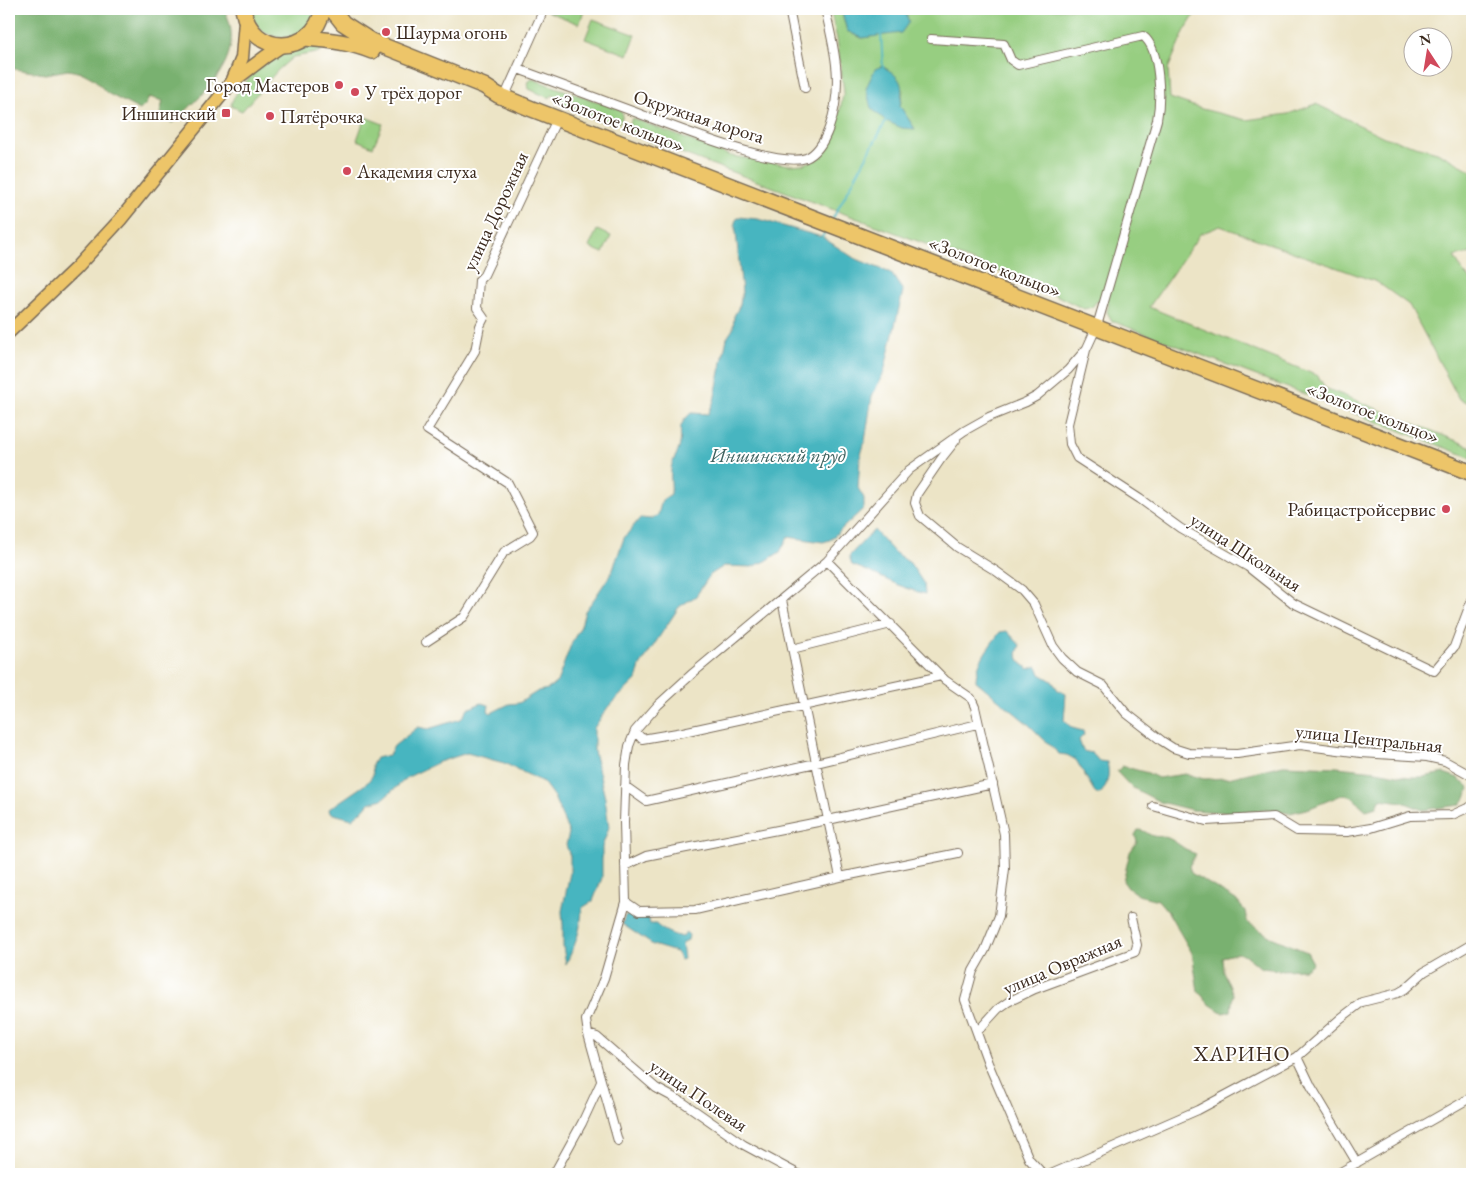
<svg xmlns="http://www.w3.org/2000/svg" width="1481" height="1183" font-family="'EB Garamond',serif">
<rect width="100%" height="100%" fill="#fff"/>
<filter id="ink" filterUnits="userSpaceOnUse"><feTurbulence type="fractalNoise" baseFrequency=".02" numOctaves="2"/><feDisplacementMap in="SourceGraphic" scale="10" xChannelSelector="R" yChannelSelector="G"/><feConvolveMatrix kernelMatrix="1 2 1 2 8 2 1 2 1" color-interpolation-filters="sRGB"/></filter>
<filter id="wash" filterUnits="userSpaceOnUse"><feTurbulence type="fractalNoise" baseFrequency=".0096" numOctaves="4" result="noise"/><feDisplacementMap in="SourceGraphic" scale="20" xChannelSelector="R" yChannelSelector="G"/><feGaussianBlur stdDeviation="1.12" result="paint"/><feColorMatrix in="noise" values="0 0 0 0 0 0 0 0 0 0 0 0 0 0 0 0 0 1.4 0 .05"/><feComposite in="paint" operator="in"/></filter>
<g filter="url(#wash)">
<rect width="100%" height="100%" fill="#ece4c6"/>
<path fill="#97ce81" stroke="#697c50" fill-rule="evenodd" d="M250,9H315C308,46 256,47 250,9Z
M548,9H585L579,24L547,11Z
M830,9H841L847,31L862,38L881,35L909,22L904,9H1198L1184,32L1168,69L1170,98L1202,109L1246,120L1288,114L1316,104L1384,137L1437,152L1472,171V253L1454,257L1464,273L1472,281V404L1459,399L1409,305L1377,282L1220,226L1200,234L1149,307L1318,376L1325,388L1472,447V458L1112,321L1107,312L1109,304L1097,301L1092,307L1084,309L1033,284L649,141L630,134L627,130L632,118L731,156L790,165L804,164L818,159L830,140L838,119L844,91L837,39ZM866,88L903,90L900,106L915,129Z
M593,19L636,35L628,55L585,39Z
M318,46L325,49L316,53L293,57L278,70L242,111L231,106C232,99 236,94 240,89C259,63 286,47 318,46Z
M532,79L619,109L623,115L620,122L615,124C599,121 582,116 568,107C562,104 559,97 553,95L549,98L529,89L527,83Z
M365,117L383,124L373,147L357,140Z
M597,230L611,236L603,253L589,247Z"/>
<path fill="#79b16f" stroke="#5a6e46" d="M9,9H224C249,56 204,95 172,123L160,113L163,101L149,97L146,104L140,110L107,93L94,79L83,73L68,70L45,74L9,68Z
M1283,765L1337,767L1376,771L1408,777H1423L1444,773L1458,778L1469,788L1467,796L1460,805L1423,810L1403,802L1380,799L1377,807L1366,810L1352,797L1344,794L1310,808L1290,813L1265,810L1237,813L1192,810L1160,802L1131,787L1117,772L1122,766L1148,773L1158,778L1185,774L1204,779L1228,778Z
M1138,830C1145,830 1147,834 1153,836C1156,837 1161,836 1165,837C1176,840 1183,850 1196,854L1189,866L1191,873L1236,900L1245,911L1247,922L1271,937L1307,952L1313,963L1305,969L1279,970L1261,968L1248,957L1238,953L1222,957L1223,971L1233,994L1231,1011L1223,1013L1208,1003L1198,991L1192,953L1168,912L1158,900L1138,895L1128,888L1123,881L1130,852L1137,842L1135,835Z"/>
<path fill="#46b5c0" stroke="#40706f" d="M841,9H904L909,22L901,33L862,38L847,31Z
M882,66C902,78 904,83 900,106L915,129L902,128L886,121L871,108L866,88L875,69Z
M738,217L758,219L822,237L854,258L891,273L903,291L884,372L872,396L865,441L860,458L858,488L864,498V508L830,540L823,542L788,537L780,552L766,561L752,567L724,566L710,575L696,596L679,607L640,666L636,680L608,707L594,728V751L605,798L609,827L602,847V878L593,901L582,908C581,931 576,943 566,964L563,947V925L562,911L570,873V856L566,845L569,833L554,797L543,782L504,763L467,753L439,762L408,777L383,799L369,803L361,812L352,819L330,813L329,809L367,783L373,775L372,765L376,758L389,755L394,746L418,727L428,729L461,719L468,709L481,703L489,705L488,711L491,713L509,704L519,703L538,691L548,689L557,682L572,642L581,626L585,611L594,599L612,572L624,538L640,518L651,519L658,515L662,500L671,494C672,486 670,478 671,470C671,463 677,455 679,448C684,432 674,428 691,413L708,414L714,401L727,338L733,329L734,316L740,305L742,292L735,222Z
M874,530L894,552L910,563L924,584L925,594C900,588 877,574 852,565L849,556Z
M1007,631L1020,645L1017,654L1021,663L1029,669L1037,666L1040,674L1052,681L1058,690L1066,694L1064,720L1072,728L1083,731L1084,735L1079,740L1083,751L1092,753L1099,761L1107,762C1110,774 1108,785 1100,794H1096L1076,760L1067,755L1059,754L1028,724L976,681C976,662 989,647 1000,632Z
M632,912L635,914L638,912L648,915L650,924H656C661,930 675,936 683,937L686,932L689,935L688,940L682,943L684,959L681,960L676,952L653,945L622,924L625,916Z"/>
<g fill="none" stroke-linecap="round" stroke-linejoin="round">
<path stroke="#46b5c0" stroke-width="2" d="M881,34L883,69
M833,218L886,121V119
M822,237L827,229"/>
</g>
</g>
<g filter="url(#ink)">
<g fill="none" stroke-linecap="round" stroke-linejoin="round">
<defs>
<path id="street" d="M789,9L805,88
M518,69C556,83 594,97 632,111C665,123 776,169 806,158C818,153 825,139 829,128C844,86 835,51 825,9
M504,98L544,9
M1086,350L1068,424L1070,444L1077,458L1140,499L1180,528L1248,567L1293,603L1434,671L1454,647L1472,599
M956,440L941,459L917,494L915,503L920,516L957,547L996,571L1022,590L1034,604L1053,646L1062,658L1077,672L1103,685L1126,713L1162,741L1173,748L1189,753L1237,754L1300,745L1361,753L1427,757L1445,761L1472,776
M827,561L945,680L971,698L975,707L1004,834L1005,869L999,916L985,950L973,971L965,1000L988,1063L1029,1159L1043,1174
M782,600L840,877
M426,642L464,617L504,552L530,536L533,532L508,483L427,430L475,351L480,326L484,318L477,308L479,280L484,275L557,119
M792,649L891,624
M635,731L642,739L683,732L941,676
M625,786L646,801L816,763L978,724
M1153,806L1206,821L1274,817L1297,831L1347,832L1371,828L1410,816L1452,815L1472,806
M625,866L646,856L828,820L993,784
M626,902L639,911L695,910L840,877L958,853
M977,1032L998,1009L1008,1002L1035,989L1135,952L1137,945L1131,918
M588,1034L597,1037L656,1088L684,1103L744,1145L798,1174
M1297,1057L1311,1086L1357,1163
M618,1141L588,1034L586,1020L604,978L626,902L624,822L626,765L629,746L635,731L658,705L693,673L827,561L909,470L964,431L989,417L1026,402L1037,396L1068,370L1087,348L1097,326L1157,120C1161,100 1161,49 1143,36L1018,65L1011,60L1004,44L931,39
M556,1174L555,1172L582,1123L601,1082
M1051,1174L1198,1110L1297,1057L1341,1018L1362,1002L1398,993L1405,989L1424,972L1472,944
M1337,1174L1472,1097"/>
<path id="primary" d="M232,82L242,58L245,21
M9,332L75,269L120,220L232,82L265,57L283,45"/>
<path id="highway" d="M243,9C251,57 313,57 323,9
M332,9L343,23L371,41L484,86L498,95L532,109L1472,473
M305,38C329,40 350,42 372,51"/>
</defs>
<use href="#street" stroke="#796b59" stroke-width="10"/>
<use href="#primary" stroke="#796b59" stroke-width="15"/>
<use href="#highway" stroke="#796b59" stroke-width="18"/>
<use href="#street" stroke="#fff" stroke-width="8"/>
<use href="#primary" stroke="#edc569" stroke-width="12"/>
<use href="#highway" stroke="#edc569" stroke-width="15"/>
</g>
</g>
<g fill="#d1495b" stroke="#fff" stroke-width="2">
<circle cx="386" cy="32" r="5"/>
<circle cx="339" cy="85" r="5"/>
<circle cx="355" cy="92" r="5"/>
<rect x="221" y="108" width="10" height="10" rx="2.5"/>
<circle cx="270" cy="116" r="5"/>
<circle cx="347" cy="171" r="5"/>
<circle cx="1446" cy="509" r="5"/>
</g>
<g text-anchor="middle" stroke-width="4" stroke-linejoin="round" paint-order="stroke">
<g font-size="19" fill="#3b2a1e" stroke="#fff" text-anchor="start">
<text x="396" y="39">Шаурма огонь</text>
<text x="329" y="92" text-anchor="end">Город Мастеров</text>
<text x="365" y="99">У трёх дорог</text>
<text x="216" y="120" text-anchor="end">Иншинский</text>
<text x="280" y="123">Пятёрочка</text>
<text x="357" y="178">Академия слуха</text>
<text x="1436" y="516" text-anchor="end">Рабицастройсервис</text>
</g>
<g font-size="19" fill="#3b2a1e" stroke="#fff">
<text transform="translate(699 116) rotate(18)" y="7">Окружная дорога</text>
<text transform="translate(618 121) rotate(21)" y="7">«Золотое кольцо»</text>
<text transform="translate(495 211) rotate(-65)" y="7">улица Дорожная</text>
<text transform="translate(995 266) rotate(21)" y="7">«Золотое кольцо»</text>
<text transform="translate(1373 412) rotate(21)" y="7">«Золотое кольцо»</text>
<text transform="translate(1246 552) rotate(33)" y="7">улица Школьная</text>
<text transform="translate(1369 738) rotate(6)" y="7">улица Центральная</text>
<text transform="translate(1062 964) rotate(-23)" y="7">улица Овражная</text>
<text transform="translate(699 1095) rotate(34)" y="7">улица Полевая</text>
</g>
<g font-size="20" font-style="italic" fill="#3f625f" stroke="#fff">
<text x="778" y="462">Иншинский пруд</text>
</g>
<g font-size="21" letter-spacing="1" fill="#3b2a1e" stroke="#fff">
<text x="1242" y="1061">ХАРИНО</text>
</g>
</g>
<rect width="1481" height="1183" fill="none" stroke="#fff" stroke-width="30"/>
<g transform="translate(1428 52) rotate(348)"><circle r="24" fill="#ffffff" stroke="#b1aaa5"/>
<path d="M0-4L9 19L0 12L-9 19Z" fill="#d1495b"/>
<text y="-8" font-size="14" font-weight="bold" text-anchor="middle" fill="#3b2a1e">N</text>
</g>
</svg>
